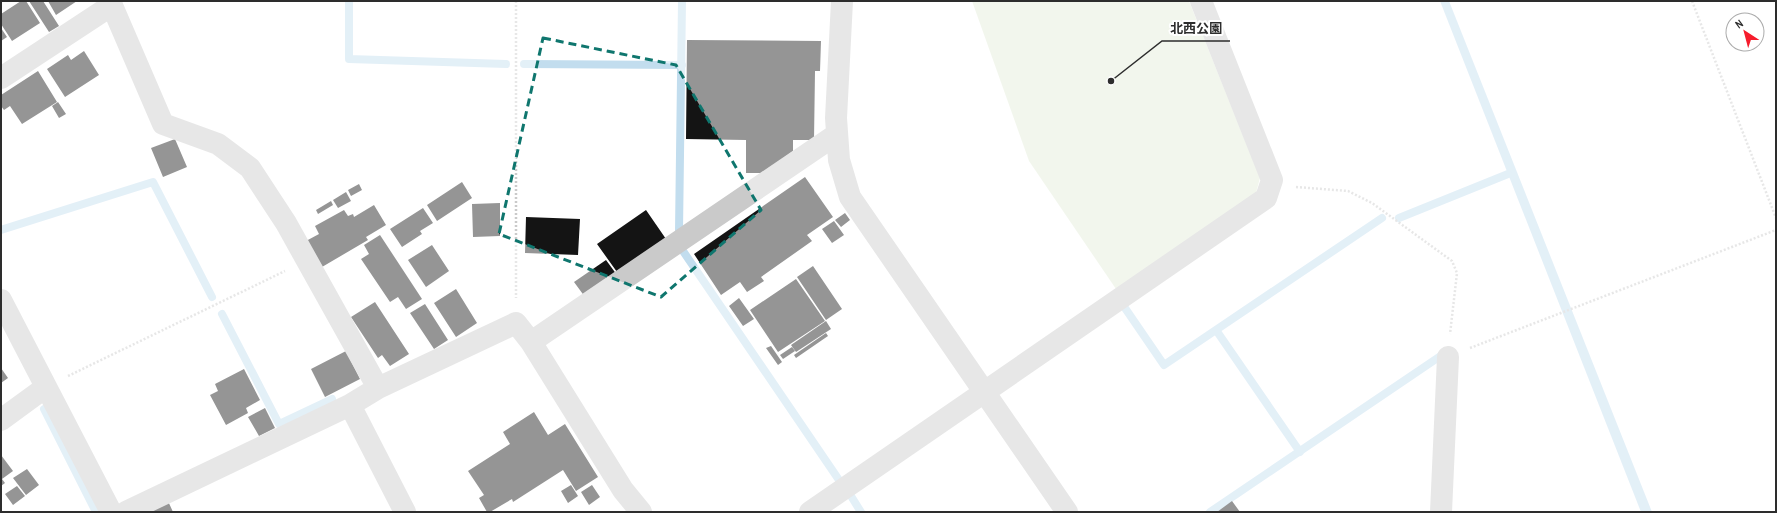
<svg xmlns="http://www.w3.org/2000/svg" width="1777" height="513" font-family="'Archivo Narrow','Noto Sans JP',sans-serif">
<rect width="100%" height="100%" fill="#fff"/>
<path fill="#e3ecd8" d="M972,1H1189L1260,178L1256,193L1116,289L1029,161Z"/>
<path fill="#c2ddee" d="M1440,1H1449L1652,512H1641Z"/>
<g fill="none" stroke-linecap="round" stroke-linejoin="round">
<path stroke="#c2ddee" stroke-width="8" d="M349,1V59L506,64
M524,64L682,65
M1399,218L1508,174
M1,230L153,182L212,297
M679,231L682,1
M683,251L839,480
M1125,308L1164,365L1382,218
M222,314L279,424L332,399
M1216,330L1300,452
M44,409L96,512
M851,496L861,512
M1210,512L1442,355"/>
</g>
<path fill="#141414" d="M21,1H26L40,23L12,41L1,24V14Z
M29,1H43L59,26L49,32Z
M48,1H77L56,15Z
M1,28L7,37L1,41Z
M687,40L821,41L820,71H815L814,140H793V151L764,173H746V140L686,139Z
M84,51L99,75L65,97L47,69L68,55L71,60Z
M38,71L57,102L22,124L10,106L4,110L1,106V95Z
M58,102L66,114L59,118L52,106Z
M175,139L187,167L163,177L151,148Z
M805,177L833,217L807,235L812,241L761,277L764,281L747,292L740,282L721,295L694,254Z
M462,182L472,198L437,221L427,205Z
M359,184L362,190L351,196L348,190Z
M346,192L351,201L338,208L333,200Z
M331,201L333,205L318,214L316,210Z
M500,203V236L473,237L472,204Z
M374,205L386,225L366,237L368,240L322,267L306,241L319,234L315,226L344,210L348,216L353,214L354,217Z
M423,208L433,223L420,231L422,234L402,247L390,229Z
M646,210L666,239L617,272L597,244Z
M845,213L850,220L841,227L835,220Z
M526,217L580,219L578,255L525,253Z
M834,221L844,235L832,243L822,229Z
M380,235L422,299L406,309L398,297L390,302L361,259L369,254L364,245Z
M432,245L449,271L426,287L408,260Z
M606,260L617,275L585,297L574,282Z
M813,266L842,309L826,320L797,277Z
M796,279L825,321L778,352L750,310Z
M456,289L477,323L456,337L434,303Z
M739,298L754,319L743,326L729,306Z
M375,302L409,354L390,366L382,355L378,358L351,317Z
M425,304L448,340L434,349L410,313Z
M826,321L831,329L796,352L791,345Z
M826,333L828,336L796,358L794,355Z
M771,346L782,362L778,365L766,348Z
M792,347L795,351L783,359L780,355Z
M346,351L360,379L325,397L311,369Z
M1,368L8,378L1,383Z
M244,369L260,400L246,408L248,413L226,425L210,395L218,391L215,384Z
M265,408L275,428L259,436L248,417Z
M534,412L548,435L565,424L598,477L576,491L563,470L513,502L512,499L490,512H487L479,498L484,495L468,471L510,444L503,432Z
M1,455L13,471L2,479L5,483L1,486Z
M27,469L39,485L26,495L13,478Z
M571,485L578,496L568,503L561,491Z
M592,485L600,497L589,505L581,492Z
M17,486L25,496L13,505L5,494Z
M168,501L173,512H146Z
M1232,501L1240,512H1217Z"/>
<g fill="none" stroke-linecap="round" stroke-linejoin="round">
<path stroke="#cacaca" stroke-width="2.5" stroke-dasharray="2 2" stroke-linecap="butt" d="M516,1V298
M1692,1L1776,218
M1296,187L1348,191L1372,203L1452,261L1457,273L1450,334
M1470,348L1776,230
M68,376L285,271"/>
<path stroke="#cacaca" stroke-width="22" d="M110,1L163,124L218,144L250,168L286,223L378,388L350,405L126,512
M842,1L836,118L839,160L850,197L1067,512
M1,78L112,5
M1,300L111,512
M531,342L837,134
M378,388L516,323L531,342L623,490L641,512
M350,405L405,512
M1,420L46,387
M810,512L1266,198L1272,180L1201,1
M1441,512L1448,357"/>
</g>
<path d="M0 0H1777V513H0ZM543,38L676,65L761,210L661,297L499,234Z" fill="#fff" fill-opacity=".55" fill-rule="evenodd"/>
<path fill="none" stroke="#0f766e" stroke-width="3" stroke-dasharray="8 5" stroke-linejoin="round" d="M543,38L676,65L761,210L661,297L499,234Z"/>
<path fill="none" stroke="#2d2d2d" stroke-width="1.5" d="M1111 81L1162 41H1230"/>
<circle fill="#2d2d2d" stroke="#fff" stroke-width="1.5" cx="1111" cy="81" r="4"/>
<g font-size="13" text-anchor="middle" font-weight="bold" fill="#2d2d2d" stroke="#fff" stroke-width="4" stroke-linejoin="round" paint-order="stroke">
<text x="1196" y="33">北西公園</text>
</g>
<rect width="1777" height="513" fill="none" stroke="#2d2d2d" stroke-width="4"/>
<g transform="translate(1745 32) rotate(324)"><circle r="19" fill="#ffffff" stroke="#ababab"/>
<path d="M0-3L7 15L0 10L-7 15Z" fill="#f61c2c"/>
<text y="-6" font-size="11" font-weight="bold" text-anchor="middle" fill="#2d2d2d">N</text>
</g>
</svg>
